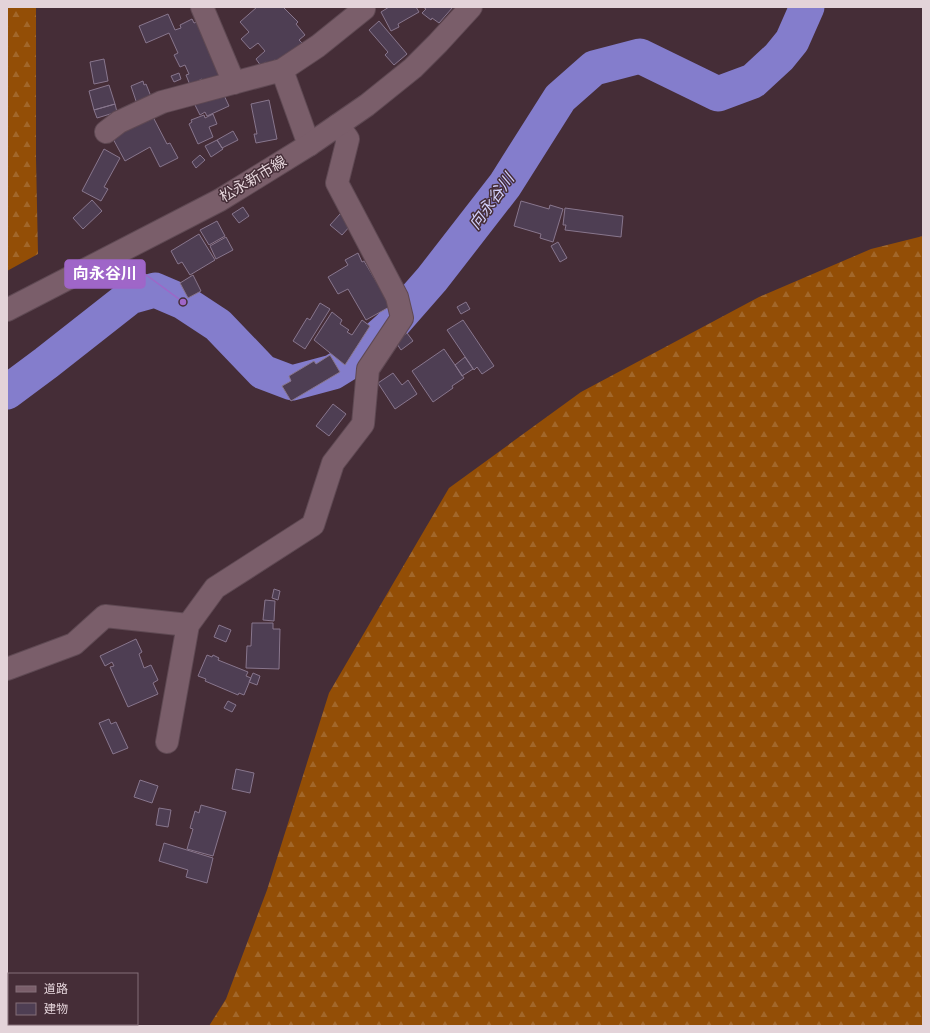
<svg xmlns="http://www.w3.org/2000/svg" width="930" height="1033" font-family="Commissioner,'Noto Sans JP',sans-serif">
<defs>
<pattern id="forest-firs" width="22" height="20" patternUnits="userSpaceOnUse"><rect width="22" height="20" fill="#934e06"/><path d="M5 1l3.5 6h-7zM16 11l3.5 6h-7z" fill="#a2672a"/></pattern>
</defs>
<rect width="100%" height="100%" fill="#452d37"/>
<path fill="url(#forest-firs)" d="M7,7H36V159L38,254L7,271Z
M923,236V1026H209L226,999L267,890L329,693L449,488L581,392L759,297L871,249Z"/>
<g fill="none" stroke-linecap="round" stroke-linejoin="round">
<path stroke="#847dcc" stroke-width="35" d="M7,392L46,363L130,297L155,290L183,302L218,325L263,372L292,383L333,372L354,359L390,327L432,279L505,185L560,98L594,68L640,56L718,94L753,81L779,57L792,41L807,7"/>
</g>
<path fill="#4e3e53" stroke="#88768d" d="M257,7H283L298,22L296,24L305,35L299,40L303,44L293,61L286,54L276,62L275,60L268,65L266,62L261,66L256,59L265,51L258,43L250,49L241,39L249,32L240,22Z
M389,7H416L419,12L398,24L399,27L391,31L381,12Z
M423,7H453L439,23L432,18L431,20L422,13L426,9Z
M168,14L175,30L181,28L180,25L192,19L194,23L200,21L223,75L204,83L202,79L190,85L186,75L189,74L185,65L180,67L174,55L178,53L169,33L146,43L139,26Z
M379,21L407,54L394,65L385,55L388,52L369,30Z
M104,59L108,81L94,84L90,62Z
M179,73L181,79L174,82L171,76Z
M143,81L144,85L146,84L152,99L137,104L131,86Z
M109,85L115,104L94,110L89,91Z
M222,91L229,106L207,116L205,112L200,115L194,103Z
M269,100L277,139L256,143L254,134H257L251,104Z
M115,104L117,112L97,118L94,110Z
M213,114L217,124L209,127L213,137L198,144L189,124L192,122L191,120L204,115L205,118Z
M152,115L167,144L170,143L178,158L160,167L150,147L125,161L112,137Z
M233,131L238,140L222,148L217,140Z
M217,140L223,149L211,157L205,146Z
M104,149L120,158L104,187L108,189L101,201L82,191Z
M200,155L205,160L196,168L192,162Z
M92,200L102,211L83,229L73,218Z
M521,201L549,209L550,205L563,209L553,242L540,238L541,234L514,226Z
M243,207L249,216L239,223L232,214Z
M565,208L623,216L621,237L565,230L566,225H563Z
M340,214L351,225L342,235L330,225Z
M217,221L225,236L209,245L200,230Z
M199,234L215,260L190,275L182,262L178,264L171,251Z
M226,237L233,250L216,259L210,246Z
M558,242L567,258L560,262L551,246Z
M358,253L362,262L364,261L391,306L366,320L348,289L338,294L328,277L348,265L345,260Z
M193,275L201,291L188,298L180,283Z
M466,302L470,309L461,314L457,307Z
M320,303L330,309L305,349L293,341L307,318L310,320Z
M332,312L342,320L340,324L349,330L347,332L352,335L362,320L370,326L345,365L314,340Z
M463,320L494,366L482,374L477,367L474,370L447,330Z
M407,333L413,341L401,350L395,341Z
M444,349L464,378L452,386L453,388L433,402L412,371Z
M330,355L340,372L291,401L282,386L291,381L289,376L314,361L316,364Z
M465,357L473,369L462,376L455,365Z
M393,373L402,385L408,380L417,394L395,409L378,383Z
M333,404L346,414L329,436L316,426Z
M274,589L280,591L278,600L272,598Z
M265,600L275,601L274,621L263,620Z
M252,623H273V629H280L279,669L246,668L247,646H251Z
M219,625L231,630L226,642L214,637Z
M136,639L142,652L139,654L144,668L151,665L158,680L153,683L158,694L128,707L110,667L114,666L112,662L105,666L100,656Z
M207,655L212,657L213,655L219,658L218,660L248,672L246,676L251,678L244,695L239,693L238,695L205,681L206,679L198,676Z
M253,673L260,676L257,685L249,682Z
M228,701L236,705L232,712L224,708Z
M109,719L111,724L116,722L128,748L113,754L99,723Z
M236,769L254,773L250,793L232,789Z
M140,780L158,786L152,803L134,797Z
M201,805L226,812L213,856L187,849L193,829L190,828L195,811L199,813Z
M159,808L171,810L168,827L156,825Z
M164,843L213,858L207,883L186,877L188,870L159,861Z"/>
<g fill="none" stroke-linecap="round" stroke-linejoin="round">
<defs>
<path id="street" d="M202,7L234,83
M282,70L309,145
M106,132L119,122L162,102L282,70L318,46L364,9
M7,669L74,644L105,616L188,625
M167,742L188,625L215,588L313,525L333,463L363,424L368,369L402,318L397,297L337,183L348,139L338,125"/>
<path id="secondary" d="M7,310L220,200L309,145L367,105L413,68L438,43L471,7"/>
</defs>
<use href="#street" stroke="#5f4953" stroke-width="24"/>
<use href="#secondary" stroke="#5f4953" stroke-width="24"/>
<use href="#street" stroke="#7a5e6a" stroke-width="22"/>
<use href="#secondary" stroke="#7a5e6a" stroke-width="22"/>
</g>
<g text-anchor="middle" stroke-width="3" stroke-linejoin="round" paint-order="stroke">
<g font-size="15" fill="#e3d3d9" stroke="#452d37">
<text transform="translate(253 179) rotate(-31)" y="5">松永新市線</text>
</g>
<g font-size="16" font-style="italic" fill="#d2d0fb" stroke="#452d37">
<text transform="translate(491 201) rotate(-54)" y="6">向永谷川</text>
</g>
</g>
<path fill="none" stroke="#9f66c8" stroke-width="1.5" d="M183 302L145 274"/>
<circle fill="#9f66c8" stroke="#452d37" stroke-width="1.5" cx="183" cy="302" r="4"/>
<rect fill="#9f66c8" stroke="#9f66c8" stroke-width="1.5" x="65" y="260" width="80" height="28" rx="4"/>
<g font-size="16" text-anchor="middle" font-weight="bold" fill="#fff">
<text x="105" y="279">向永谷川</text>
</g>
<rect width="930" height="1033" fill="none" stroke="#e3d3d9" stroke-width="16"/>
<rect x="8" y="973" width="130" height="52" fill="#452d37" stroke="#846f78"/>
<rect x="16" y="986" width="20" height="6" fill="#7a5e6a" stroke="#846f78"/>
<text x="44" y="993" font-size="12" fill="#e3d3d9">道路</text>
<rect x="16" y="1003" width="20" height="12" fill="#4e3e53" stroke="#846f78"/>
<text x="44" y="1013" font-size="12" fill="#e3d3d9">建物</text>
</svg>
